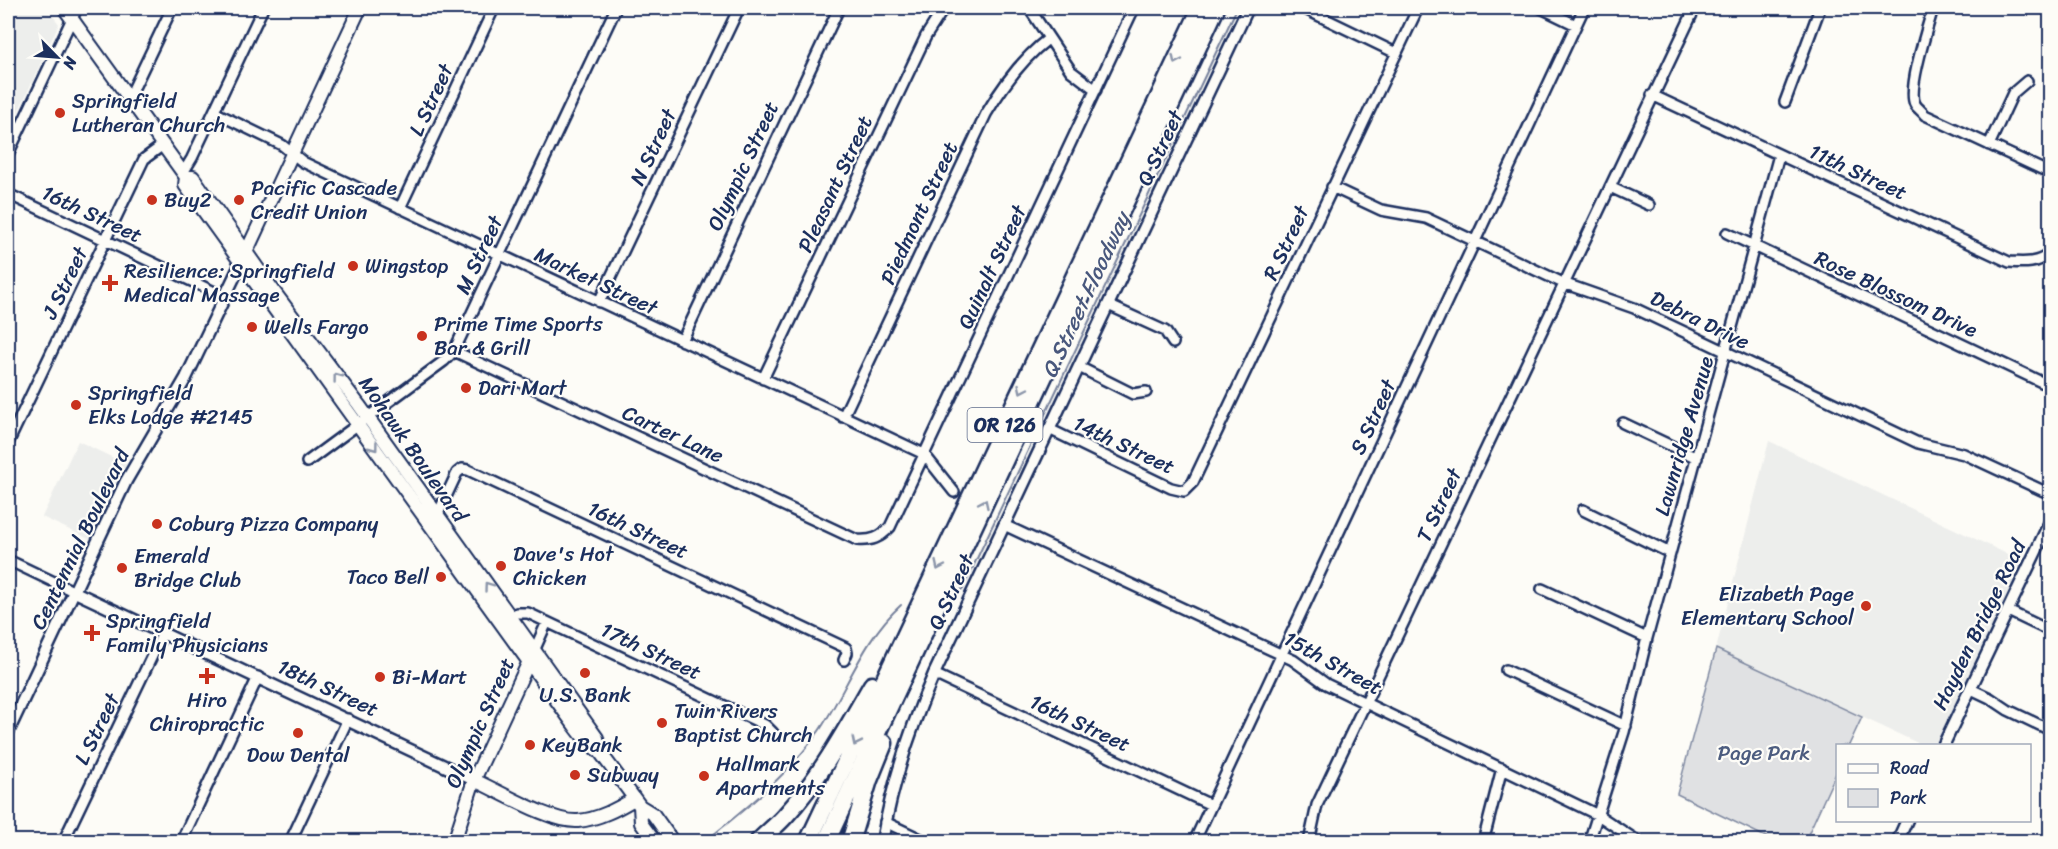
<svg xmlns="http://www.w3.org/2000/svg" width="2058" height="849" font-family="Sriracha,sans-serif">
<rect width="100%" height="100%" fill="#fdfcf7"/>
<filter id="ink" filterUnits="userSpaceOnUse"><feTurbulence type="fractalNoise" baseFrequency=".0167" numOctaves="2"/><feDisplacementMap in="SourceGraphic" scale="12" xChannelSelector="R" yChannelSelector="G"/><feConvolveMatrix kernelMatrix="1 2 1 2 8 2 1 2 1" color-interpolation-filters="sRGB"/></filter>
<g filter="url(#ink)">
<path fill="#edeeec" d="M8,8H47L59,24L8,134Z
M78,441L126,464L89,539L42,517Z
M1769,441L2026,563L1937,745H1922L1716,649Z"/>
<path fill="#e0e1e3" stroke="#7e88a0" stroke-width="1.5" d="M1716,649L1862,717L1849,745L1838,746L1837,771L1805,841H1774L1677,794Z"/>
<g fill="none" stroke-linecap="round" stroke-linejoin="round">
<path stroke="#76819c" stroke-width="2" d="M957,594L963,588L1237,8
M704,842C746,809 788,775 819,731C847,690 863,639 901,605"/>
<defs>
<path id="minor" d="M1029,8L1071,71L1096,90
M1303,8L1396,53
M1541,8L1576,25
M1933,8C1928,26 1907,89 1915,104C1917,108 1922,111 1925,115L2050,173
M1652,95L2009,262C2024,263 2039,264 2050,253
M129,98L172,8
M1785,102L1820,8
M214,112L282,145L303,162L924,454L954,492
M1989,145L2013,93L2027,81
M8,154L77,8
M183,173L192,158L263,8
M1332,187L1381,210L1426,218L1563,283L1634,308L1918,443L1964,454L2050,494
M1610,187L1649,205
M8,194L225,297
M400,208L494,8
M1727,233L2050,386
M599,302L739,8
M1108,305L1165,331L1173,343
M682,341L839,8
M454,351L857,540C872,541 880,538 890,527L1134,8
M1079,367L1133,394L1146,392
M763,379L926,36L944,8
M843,417L986,114C1003,85 1022,59 1048,39
M1623,423L1697,458
M1049,429L1171,488L1184,491L1193,482L1418,8
M8,443L144,159L163,145
M307,462L444,361L454,351L616,8
M1583,510L1670,553
M436,518L457,473L462,469L468,470L846,648L847,653L844,660
M1004,525L1293,660L1326,684L1598,815L1639,842
M8,560L75,592
M1542,589L1647,638
M2008,611L2050,631
M510,618L517,613H528L765,725L773,733
M534,651L547,622
M1506,670L1626,726
M934,674L1211,805
M1971,689L1990,698L2008,710L2050,730
M885,822L927,842
M63,842L163,633
M181,842L258,677
M290,842L348,719
M1194,842L1584,8
M1309,842L1317,805L1695,8
M1483,842L1502,768
M1589,842L1624,732L1647,638L1779,155"/>
<path id="tertiary" d="M75,592L474,780
M8,732L126,481L186,378L241,263
M1943,746L2050,522
M882,842C892,783 910,729 934,674L1248,8
M1897,842L1907,820"/>
<path id="secondary" d="M64,8L186,177L185,185L575,726L588,743L600,752L640,806L653,814L673,842
M186,177H193L275,293L359,405L597,738L600,752
M244,257L360,8
M474,780C499,791 552,823 578,821C599,819 617,809 634,799
M640,806L641,823L655,842
M454,842L474,780L531,657"/>
<path id="motorway" d="M758,842C767,833 777,825 785,816C820,778 846,730 872,685
M808,842L1201,8
M826,842L1216,8
M850,842L869,780L884,743"/>
</defs>
<use href="#minor" stroke="#1b2f5e" stroke-width="14"/>
<use href="#tertiary" stroke="#1b2f5e" stroke-width="15"/>
<use href="#secondary" stroke="#1b2f5e" stroke-width="16"/>
<use href="#motorway" stroke="#1b2f5e" stroke-width="21"/>
<use href="#minor" stroke="#fdfcf7" stroke-width="9"/>
<use href="#tertiary" stroke="#fdfcf7" stroke-width="10"/>
<use href="#secondary" stroke="#fdfcf7" stroke-width="12"/>
<use href="#motorway" stroke="#fdfcf7" stroke-width="16"/>
</g>
<defs><path id="oneway-chevron" d="M-2-3.5L2.5 0L-2 3.5" fill="none" stroke-width="1.6" stroke-linecap="round" stroke-linejoin="round" transform="scale(1.5)"/></defs>
<g stroke="#8c96aa">
<use href="#oneway-chevron" transform="translate(1176 60) rotate(115)"/>
<use href="#oneway-chevron" transform="translate(337 377) rotate(-127)"/>
<use href="#oneway-chevron" transform="translate(1022 389) rotate(115)"/>
<use href="#oneway-chevron" transform="translate(374 447) rotate(53)"/>
<use href="#oneway-chevron" transform="translate(984 503) rotate(-65)"/>
<use href="#oneway-chevron" transform="translate(939 566) rotate(115)"/>
<use href="#oneway-chevron" transform="translate(488 586) rotate(-126)"/>
<use href="#oneway-chevron" transform="translate(856 742) rotate(116)"/>
</g>
</g>
<g fill="#c8321e" stroke="#fdfcf7" stroke-width="2">
<circle cx="60" cy="113" r="6"/>
<circle cx="152" cy="200" r="6"/>
<circle cx="239" cy="200" r="6"/>
<circle cx="353" cy="266" r="6"/>
<path d="M107 274h6v6h6v6h-6v6h-6v-6h-6v-6h6z"/>
<circle cx="252" cy="327" r="6"/>
<circle cx="422" cy="336" r="6"/>
<circle cx="466" cy="388" r="6"/>
<circle cx="76" cy="405" r="6"/>
<circle cx="157" cy="524" r="6"/>
<circle cx="501" cy="566" r="6"/>
<circle cx="122" cy="568" r="6"/>
<circle cx="441" cy="577" r="6"/>
<circle cx="1866" cy="606" r="6"/>
<path d="M89 624h6v6h6v6h-6v6h-6v-6h-6v-6h6z"/>
<circle cx="585" cy="673" r="6"/>
<path d="M204 667h6v6h6v6h-6v6h-6v-6h-6v-6h6z"/>
<circle cx="380" cy="677" r="6"/>
<circle cx="662" cy="723" r="6"/>
<circle cx="298" cy="733" r="6"/>
<circle cx="530" cy="745" r="6"/>
<circle cx="575" cy="775" r="6"/>
<circle cx="704" cy="776" r="6"/>
</g>
<g text-anchor="middle" stroke-width="4.5" stroke-linejoin="round" paint-order="stroke">
<rect fill="#fdfcf7" stroke="#5f6c8c" stroke-width="1.5" x="967.5" y="408" width="75" height="34" rx="4.5"/>
<g font-size="20" font-weight="bold" fill="#1b2f5e">
<text x="1005" y="432">OR 126</text>
</g>
<g font-size="21" fill="#1b2f5e" stroke="#fdfcf7">
<text transform="translate(431 100) rotate(-65)" y="7">L Street</text>
<text transform="translate(653 147) rotate(-65)" y="7">N Street</text>
<text transform="translate(1160 148) rotate(-65)" y="7">Q Street</text>
<text transform="translate(743 166) rotate(-65)" y="7">Olympic Street</text>
<text transform="translate(1858 172) rotate(25)" y="7">11th Street</text>
<text transform="translate(835 184) rotate(-65)" y="7">Pleasant Street</text>
<text transform="translate(919 213) rotate(-65)" y="7">Piedmont Street</text>
<text transform="translate(92 214) rotate(25)" y="7">16th Street</text>
<text transform="translate(1286 243) rotate(-65)" y="7">R Street</text>
<text transform="translate(479 255) rotate(-65)" y="7">M Street</text>
<text transform="translate(992 267) rotate(-65)" y="7">Quinalt Street</text>
<text transform="translate(596 281) rotate(25)" y="7">Market Street</text>
<text transform="translate(65 283) rotate(-64)" y="7">J Street</text>
<text transform="translate(1896 294) rotate(25)" y="7">Rose Blossom Drive</text>
<text transform="translate(1700 320) rotate(26)" y="7">Debra Drive</text>
<text transform="translate(1373 417) rotate(-65)" y="7">S Street</text>
<text transform="translate(673 434) rotate(25)" y="7">Carter Lane</text>
<text transform="translate(1684 436) rotate(-74)" y="7">Lawnridge Avenue</text>
<text transform="translate(1124 445) rotate(25)" y="7">14th Street</text>
<text transform="translate(413 449) rotate(55)" y="7">Mohawk Boulevard</text>
<text transform="translate(1439 505) rotate(-65)" y="7">T Street</text>
<text transform="translate(638 530) rotate(25)" y="7">16th Street</text>
<text transform="translate(80 539) rotate(-64)" y="7">Centennial Boulevard</text>
<text transform="translate(951 592) rotate(-65)" y="7">Q Street</text>
<text transform="translate(1979 625) rotate(-64)" y="7">Hayden Bridge Road</text>
<text transform="translate(651 651) rotate(25)" y="7">17th Street</text>
<text transform="translate(1333 663) rotate(29)" y="7">15th Street</text>
<text transform="translate(328 688) rotate(25)" y="7">18th Street</text>
<text transform="translate(480 723) rotate(-66)" y="7">Olympic Street</text>
<text transform="translate(1080 723) rotate(25)" y="7">16th Street</text>
<text transform="translate(97 729) rotate(-64)" y="7">L Street</text>
</g>
<g font-size="21" fill="#1b2f5e" stroke="#fdfcf7" text-anchor="start">
<text x="72" y="108">Springfield<tspan x="72" dy="24">Lutheran Church</tspan></text>
<text x="251" y="195">Pacific Cascade<tspan x="251" dy="24">Credit Union</tspan></text>
<text x="164" y="207">Buy2</text>
<text x="365" y="273">Wingstop</text>
<text x="124" y="278">Resilience: Springfield<tspan x="124" dy="24">Medical Massage</tspan></text>
<text x="434" y="331">Prime Time Sports<tspan x="434" dy="24">Bar &amp; Grill</tspan></text>
<text x="264" y="334">Wells Fargo</text>
<text x="478" y="395">Dari Mart</text>
<text x="88" y="400">Springfield<tspan x="88" dy="24">Elks Lodge #2145</tspan></text>
<text x="169" y="531">Coburg Pizza Company</text>
<text x="513" y="561">Dave's Hot<tspan x="513" dy="24">Chicken</tspan></text>
<text x="134" y="563">Emerald<tspan x="134" dy="24">Bridge Club</tspan></text>
<text x="429" y="584" text-anchor="end">Taco Bell</text>
<text x="1854" y="601" text-anchor="end">Elizabeth Page<tspan x="1854" dy="24">Elementary School</tspan></text>
<text x="106" y="628">Springfield<tspan x="106" dy="24">Family Physicians</tspan></text>
<text x="392" y="684">Bi-Mart</text>
<text x="585" y="702" text-anchor="middle">U.S. Bank</text>
<text x="207" y="707" text-anchor="middle">Hiro<tspan x="207" dy="24">Chiropractic</tspan></text>
<text x="674" y="718">Twin Rivers<tspan x="674" dy="24">Baptist Church</tspan></text>
<text x="542" y="752">KeyBank</text>
<text x="298" y="762" text-anchor="middle">Dow Dental</text>
<text x="716" y="771">Hallmark<tspan x="716" dy="24">Apartments</tspan></text>
<text x="587" y="782">Subway</text>
</g>
<g font-size="21" fill="#4c5c7f" stroke="#fdfcf7">
<text x="1764" y="760">Page Park</text>
</g>
<g font-size="22" font-style="italic" fill="#49587d" stroke="#fdfcf7">
<text transform="translate(1085 295) rotate(-65)" y="8">Q Street Floodway</text>
</g>
</g>
<rect width="2058" height="849" fill="none" stroke="#fdfcf7" stroke-width="30"/>
<rect x="15" y="15" width="2028" height="819" fill="none" stroke="#1b2f5e" stroke-width="2" filter="url(#ink)"/>
<rect x="1836" y="744" width="195" height="78" fill="#fdfcf7" stroke="#a3aaba" stroke-width="1.5"/>
<rect x="1848" y="764" width="30" height="9" fill="#fdfcf7" stroke="#a3aaba" stroke-width="1.5"/>
<text x="1890" y="774" font-size="18" fill="#1b2f5e">Road</text>
<rect x="1848" y="789" width="30" height="18" fill="#e0e1e3" stroke="#a3aaba" stroke-width="1.5"/>
<text x="1890" y="804" font-size="18" fill="#1b2f5e">Park</text>
<g transform="translate(57 57) rotate(115)" stroke="#fdfcf7" stroke-width="4.5" paint-order="stroke">
<path d="M0-4.5L10 22L0 15L-10 22Z" fill="#1b2f5e"/>
<text y="-9" font-size="16" font-weight="bold" text-anchor="middle" fill="#1b2f5e">N</text>
</g>
</svg>
